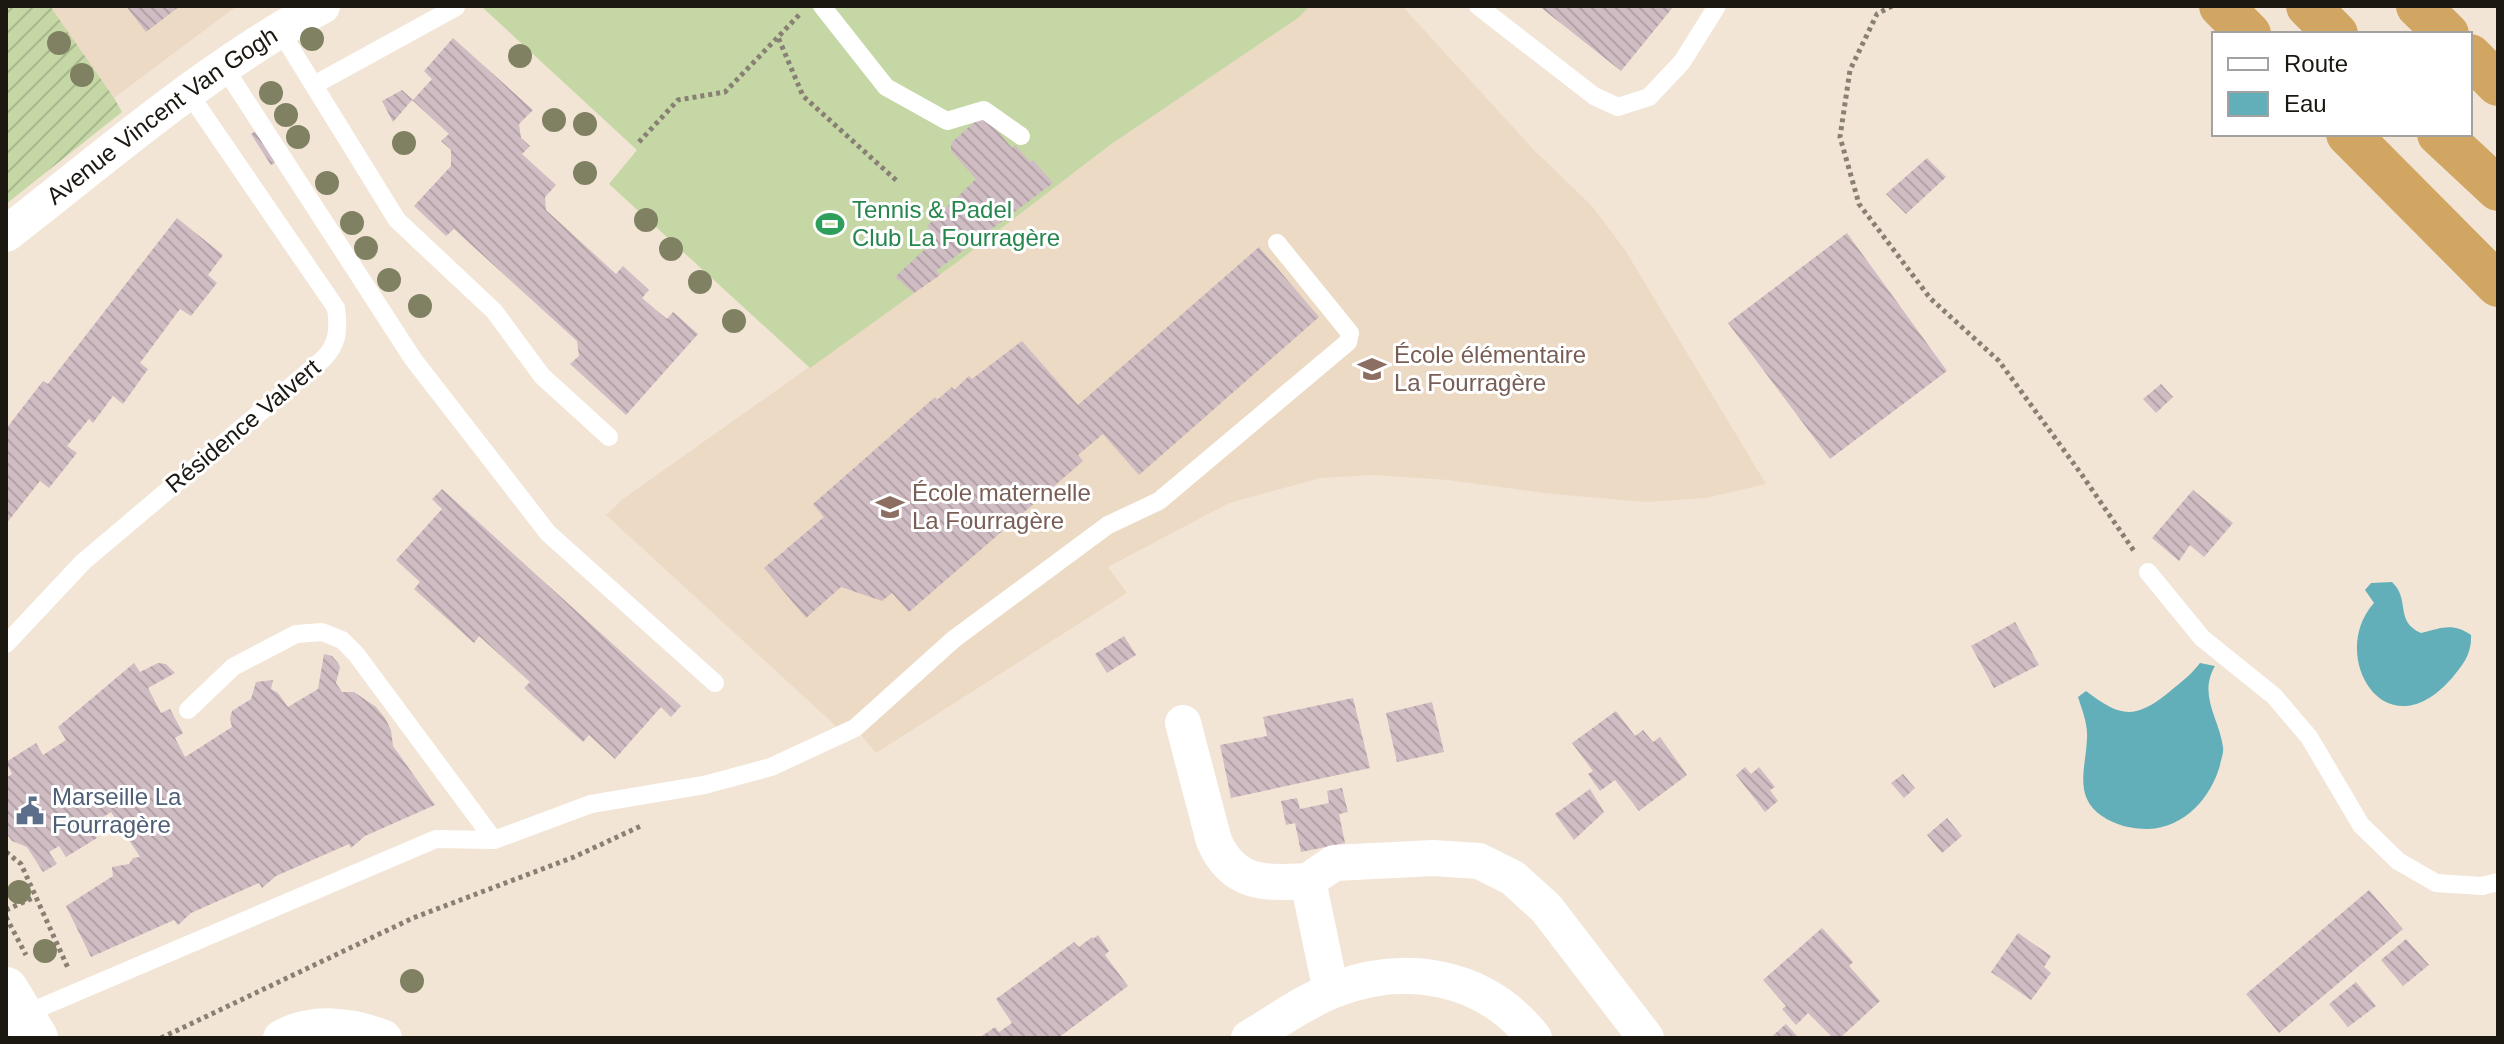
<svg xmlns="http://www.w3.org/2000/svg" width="2504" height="1044" font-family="Arial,sans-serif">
<defs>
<pattern id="garden-furrows" width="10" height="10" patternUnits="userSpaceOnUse" patternTransform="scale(2)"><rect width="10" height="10" fill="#c4d7a5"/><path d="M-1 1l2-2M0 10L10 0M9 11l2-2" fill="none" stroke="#a8b88d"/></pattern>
<pattern id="building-back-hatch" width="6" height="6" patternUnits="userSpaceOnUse" patternTransform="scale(2)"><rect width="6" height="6" fill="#d0bcc3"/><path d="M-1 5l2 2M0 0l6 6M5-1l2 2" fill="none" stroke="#b2a1a6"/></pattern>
</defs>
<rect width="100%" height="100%" fill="#f2e5d5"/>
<path fill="#ecdac4" d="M50,6H237L114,98Z
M1310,6H1402L1535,151L1592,206L1625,250L1766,484L1706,498L1646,502L1553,494L1448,480L1373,475L1321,478L1229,503L1108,567L1127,593L876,753L855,728L837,727L606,515L623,499L956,263L1110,145L1298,18Z"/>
<path fill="#c4d7a5" d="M481,6H1310L1298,18L1110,145L956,263L810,368L609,184L637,150Z"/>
<path fill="url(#garden-furrows)" d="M6,6H50L114,98L122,112L6,204Z"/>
<path fill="#62afba" d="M2392,582C2411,600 2394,621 2421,633C2441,628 2453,622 2471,635C2472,654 2463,665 2452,678C2385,755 2327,655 2374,603L2365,590L2371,583Z
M2200,663L2215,666C2198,695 2219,718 2223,747C2224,753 2221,759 2220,765C2211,798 2184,828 2148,829C2131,829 2115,825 2102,816C2073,796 2086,768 2087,738C2088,724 2082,710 2078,697L2086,691C2120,717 2134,720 2168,693C2180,683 2191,675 2200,663Z"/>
<path fill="url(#building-back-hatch)" d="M126,6H180L146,32Z
M1539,6H1674L1621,71Z
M453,38L533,110L519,124L521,138L530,146L522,154L556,185L545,197L546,210L616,274L623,266L649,290L642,298L667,319L673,312L698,334L626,415L570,364L579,356L577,341L454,229L446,236L414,206L451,166V150L441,141L449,134L412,100L393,122L382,101L402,90L413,100L432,79L424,71Z
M979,118L987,119L1012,148L1015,145L1030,162L1033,160L1053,183L936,271L940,275L914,293L895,277L937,238L927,226L976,179L951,151V143Z
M256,131L276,162L271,165L251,134Z
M1927,158L1946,177L1906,214L1886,194Z
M177,218L223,255L208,275L217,283L191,316L180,309L140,363L148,369L123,404L113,396L93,423L89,419L67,446L77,453L49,488L40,481L6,524V429L43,381L48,384Z
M1847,233L1947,371L1830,459L1728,323Z
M1259,247L1319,317L1139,475L1103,434L1078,455L1083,461L909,612L892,593L882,601L841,587L806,618L764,568L824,517L813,504L935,397L937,400L952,387L954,390L969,376L972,379L1022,341L1078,405Z
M2161,384L2173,397L2156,413L2143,399Z
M442,489L681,706L671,717L661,707L615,759L589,735L583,742L524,688L530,682L479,636L474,643L414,589L420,582L396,560L442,509L432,499Z
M2193,490L2233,523L2204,557L2190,545L2179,561L2152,538Z
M2015,622L2039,665L1994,688L1971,646Z
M1124,636L1136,655L1107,673L1095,654Z
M324,654L332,656L338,663L340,667L336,683L342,692H354L376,707L385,718L391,730L393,746L435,805L365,836L351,848L349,844L276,876L262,888L259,883L191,913L178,925L174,920L91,957L66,906L113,876L112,867L129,864L133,858L140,857L111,812L89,826L97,838L66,857L59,846L49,852L57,864L43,872L27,847L12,841L6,833V778L12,774L6,762L36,743L43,755L66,740L58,727L134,663L140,672L158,663L166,664L175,673L148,688L161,713L170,709L183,733L175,738L185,757L232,727L230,719L232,711L251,699L256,682L273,680L271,689L278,693L288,707L318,689Z
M1353,698L1370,768L1231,798L1220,745L1267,736L1263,717Z
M1432,702L1444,752L1397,762L1386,713Z
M1616,711L1635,736L1643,730L1653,742L1660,737L1687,775L1639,811L1615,780L1600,791L1588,774L1593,771L1572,743Z
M1745,767L1751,774L1759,767L1775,787L1770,790L1778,801L1765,812L1736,775Z
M1903,774L1915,788L1904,798L1891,783Z
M1342,788L1348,812L1339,814L1345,843L1301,852L1295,823L1286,825L1281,801L1297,798L1300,809L1329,803L1327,791Z
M1590,789L1604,812L1574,840L1555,814Z
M1947,818L1962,836L1942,853L1927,835Z
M2369,890L2403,929L2279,1033L2246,994Z
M1822,928L1853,962L1849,966L1880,1001L1840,1038H1833L1808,1013L1796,1025L1782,1009L1786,1006L1763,980Z
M2018,933L2051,956L2044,967L2051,973L2031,1000L1991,972Z
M1098,935L1109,951L1105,955L1128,986L1058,1038H979L995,1027L999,1032L1012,1023L996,999L1074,942L1079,947L1092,937L1093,939Z
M2406,939L2429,965L2403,986L2381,960Z
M2356,982L2376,1006L2348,1027L2329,1004Z
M1786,1024L1799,1038H1770Z"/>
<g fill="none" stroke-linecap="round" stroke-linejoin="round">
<path stroke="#898075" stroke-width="5" stroke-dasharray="4 4" stroke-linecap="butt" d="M1892,6L1877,14L1850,70L1840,137L1859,204L1930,298L1999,361L2082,475L2134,551
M799,15L778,37L803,96L897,181
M639,142L678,100L725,92L778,37
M6,852L21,864L68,968
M6,910L35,897
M6,917L26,955
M161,1038L413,918L574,857L643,825"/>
<path stroke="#fff" stroke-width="18" d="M822,6L886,87L947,121L984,110L1021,136
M1478,6L1594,96L1618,107L1649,97L1682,62L1717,6
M279,29L397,220L494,311L542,376L609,437
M224,67L413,359L548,533L715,683
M314,85L456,7
M2148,572L2202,638L2274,696L2309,737L2361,825L2398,861L2436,883L2482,886L2498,882
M6,644L83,562L322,360C338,345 339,330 336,308L188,92
M188,710L233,667L296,634L322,632L342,640L356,654L494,840
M23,1015L436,839L494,840L591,804L704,785L771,767L855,728L954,639L1108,525L1159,501L1348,342L1350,333L1277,243"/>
<g stroke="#fff" stroke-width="36">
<path id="s1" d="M6,234C108,155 208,67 322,6"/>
<path d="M1183,723L1214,841C1234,886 1265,883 1308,881"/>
<path d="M1331,991L1308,881L1334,863L1433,858L1479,861L1513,878L1546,908L1646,1038"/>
<path d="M281,1038C312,1020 352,1025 384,1038"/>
<path d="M1249,1038C1276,1022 1305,1001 1334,990C1405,962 1485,975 1534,1038"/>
</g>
<path stroke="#fff" stroke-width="44" d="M6,989L36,1038"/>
<path stroke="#d1a663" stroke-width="44" d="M2221,6L2249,34
M2308,6L2336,34
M2418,6L2447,34
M2470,56L2498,84
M2348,134L2498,285
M2439,134L2498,189"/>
</g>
<g fill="#808163">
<circle cx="312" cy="39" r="12"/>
<circle cx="59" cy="43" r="12"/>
<circle cx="520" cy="56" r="12"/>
<circle cx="82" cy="75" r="12"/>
<circle cx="271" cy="93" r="12"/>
<circle cx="286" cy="115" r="12"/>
<circle cx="554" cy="120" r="12"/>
<circle cx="585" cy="124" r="12"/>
<circle cx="298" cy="137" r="12"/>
<circle cx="404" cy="143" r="12"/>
<circle cx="585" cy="173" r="12"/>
<circle cx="327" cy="183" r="12"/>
<circle cx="646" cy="220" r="12"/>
<circle cx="352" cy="223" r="12"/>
<circle cx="366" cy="248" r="12"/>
<circle cx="671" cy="249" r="12"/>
<circle cx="389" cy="280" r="12"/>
<circle cx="700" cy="282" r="12"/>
<circle cx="420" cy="306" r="12"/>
<circle cx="734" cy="321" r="12"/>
<circle cx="19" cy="892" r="12"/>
<circle cx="45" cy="951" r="12"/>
<circle cx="412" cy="981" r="12"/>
</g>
<defs>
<symbol id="stadium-bare" viewBox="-9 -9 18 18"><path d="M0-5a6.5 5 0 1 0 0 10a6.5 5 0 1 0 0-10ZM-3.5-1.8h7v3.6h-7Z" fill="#2e9e5b" stroke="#fff" stroke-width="2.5" paint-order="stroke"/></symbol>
<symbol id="school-bare" viewBox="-9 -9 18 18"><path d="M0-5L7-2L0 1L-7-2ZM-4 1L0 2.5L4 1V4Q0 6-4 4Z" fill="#8d6e63" stroke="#fff" stroke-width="2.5" paint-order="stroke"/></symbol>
<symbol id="civic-bare" viewBox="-9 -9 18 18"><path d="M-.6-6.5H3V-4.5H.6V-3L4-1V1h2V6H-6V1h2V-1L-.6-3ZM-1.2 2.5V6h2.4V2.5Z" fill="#5c6f8a" stroke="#fff" stroke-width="2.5" paint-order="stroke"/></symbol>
</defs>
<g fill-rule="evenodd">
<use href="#stadium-bare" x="810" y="204" width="40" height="40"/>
<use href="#school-bare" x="1352" y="349" width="40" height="40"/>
<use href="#school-bare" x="870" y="487" width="40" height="40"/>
<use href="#civic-bare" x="10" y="791" width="40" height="40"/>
</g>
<g text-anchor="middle" stroke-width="6" stroke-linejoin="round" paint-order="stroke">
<g font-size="24" fill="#1b1711" stroke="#fff">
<text dy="8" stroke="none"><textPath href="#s1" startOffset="196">Avenue Vincent Van Gogh</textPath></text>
<text transform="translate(243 426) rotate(-40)" y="8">Résidence Valvert</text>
</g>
<g font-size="24" fill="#27864d" stroke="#fff" text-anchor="start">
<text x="852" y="218">Tennis &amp; Padel<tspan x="852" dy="28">Club La Fourragère</tspan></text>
</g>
<g font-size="24" fill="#785e54" stroke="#fff" text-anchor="start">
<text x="1394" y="363">École élémentaire<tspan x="1394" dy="28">La Fourragère</tspan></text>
<text x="912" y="501">École maternelle<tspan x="912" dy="28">La Fourragère</tspan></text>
</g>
<g font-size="24" fill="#4e5e75" stroke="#fff" text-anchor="start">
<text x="52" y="805">Marseille La<tspan x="52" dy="28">Fourragère</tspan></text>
</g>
</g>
<rect width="2504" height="1044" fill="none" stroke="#1b1711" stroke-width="16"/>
<rect x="2212" y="32" width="260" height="104" fill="#ffffff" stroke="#a4a2a0" stroke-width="2"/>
<rect x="2228" y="58" width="40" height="12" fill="#ffffff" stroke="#a4a2a0" stroke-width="2"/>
<text x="2284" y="72" font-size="24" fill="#1b1711">Route</text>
<rect x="2228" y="92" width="40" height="24" fill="#62afba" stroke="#a4a2a0" stroke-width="2"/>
<text x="2284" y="112" font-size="24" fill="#1b1711">Eau</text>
</svg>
